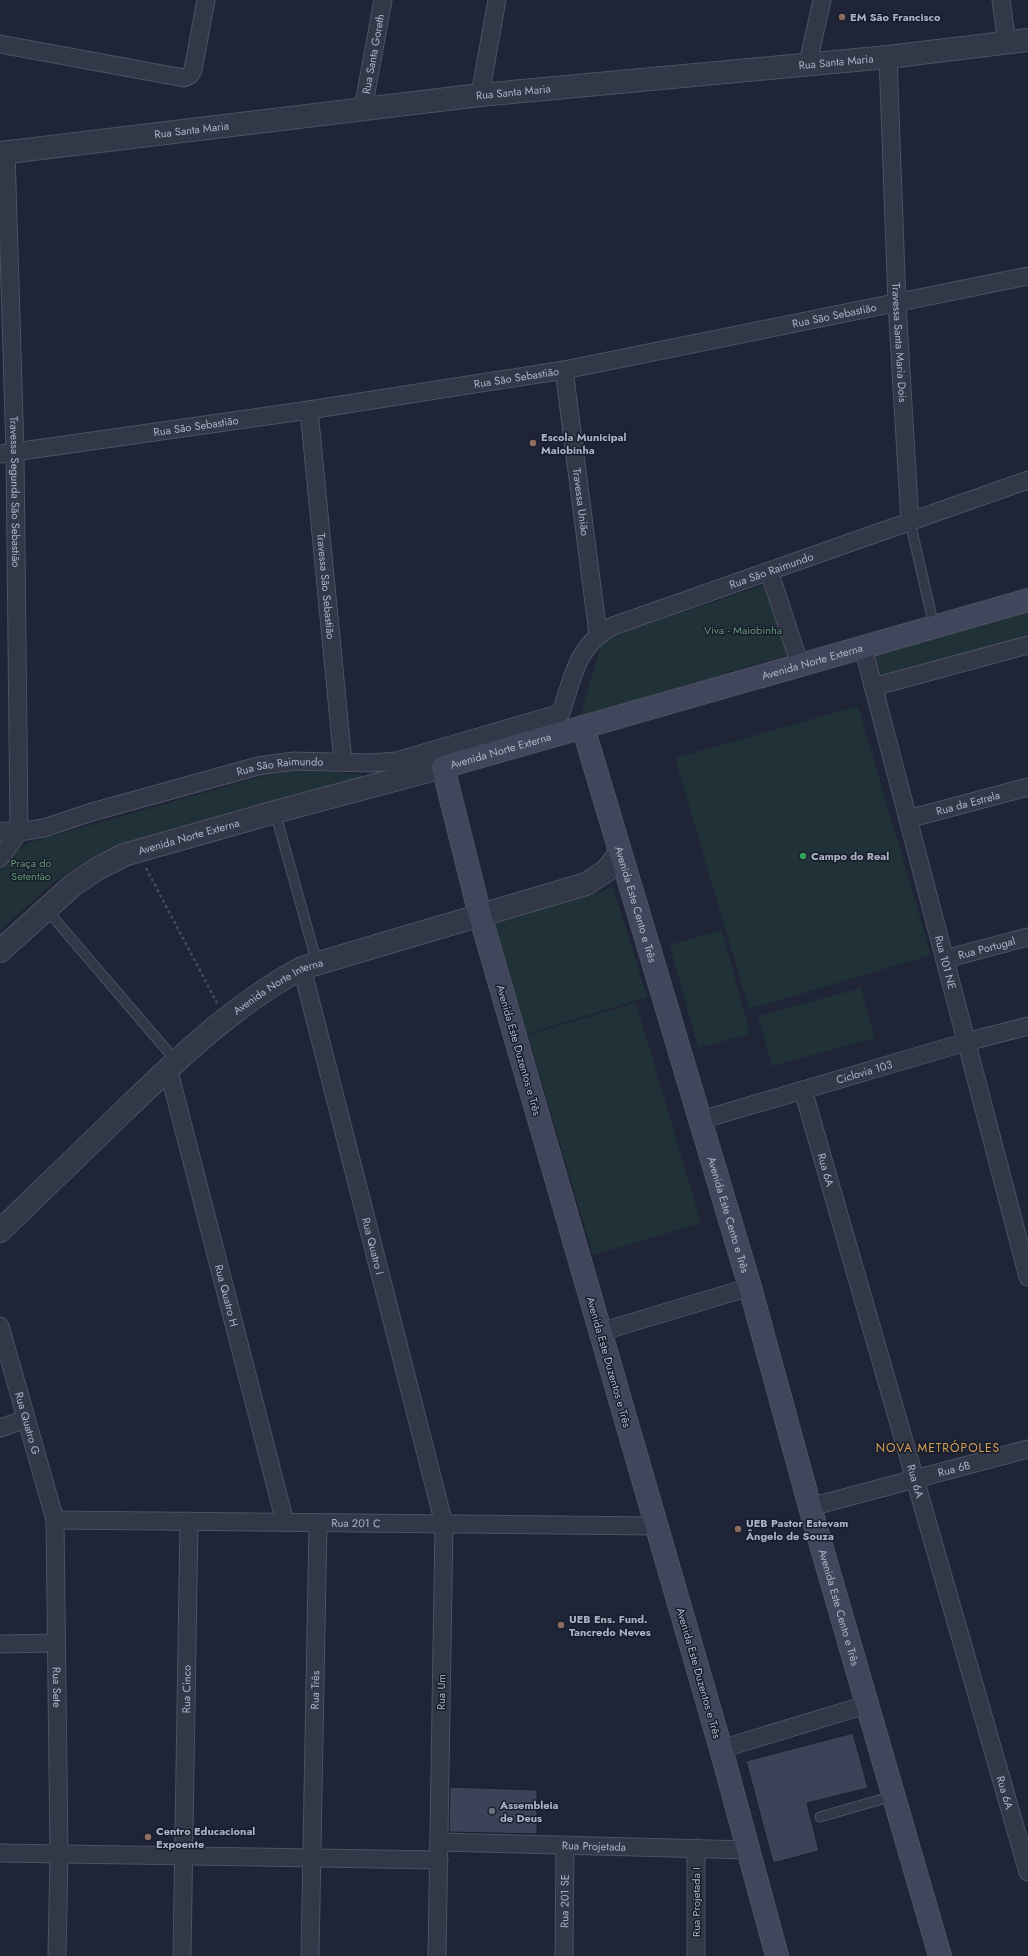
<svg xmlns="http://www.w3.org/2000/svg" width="1028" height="1956" font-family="Jost,sans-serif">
<rect width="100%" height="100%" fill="#1f2537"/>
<path fill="#203238" d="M767,584L790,654L580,717L603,639Z
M1028,611V639L882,679L875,654Z
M858,706L931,955L749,1009L675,758Z
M304,769L363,775L364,779L109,850C65,868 34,899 0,931V867L11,853L31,842L256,778L281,772Z
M613,887L647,997L522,1035L488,925Z
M722,930L750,1034L698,1048L670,945Z
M861,988L875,1038L772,1066L758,1016Z
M636,1003L701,1223L593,1255L528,1035Z"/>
<path fill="#3a4358" stroke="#1a1f2e" d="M853,1733L868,1788L807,1803L819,1851L773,1863L746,1761Z
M450,1787L537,1790V1834L449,1832Z"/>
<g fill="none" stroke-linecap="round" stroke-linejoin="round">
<defs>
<path id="service" d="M910,522L934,626
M275,812L317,963
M46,909L176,1061
M820,1817L893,1796"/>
<g id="minor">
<path d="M1001,0L1007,43"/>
<path d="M0,44L184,78L190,75L193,70L206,0"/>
<path id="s1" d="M888,57L897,303L910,522"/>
<path d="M808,63L822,0"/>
<path d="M480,95L497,0"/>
<path id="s2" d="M363,109L383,0"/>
<path id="s3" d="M6,152L15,451L19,832"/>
<path id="s4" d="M564,370L598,634"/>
<path id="s5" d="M309,410L343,762"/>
<path id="s6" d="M0,454L309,410L564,370L1028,276"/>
<path d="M769,571L800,665"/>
<path id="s7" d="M863,647L1028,1277"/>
<path d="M873,687L1028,645"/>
<path id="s8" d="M908,819L1028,787"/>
<path id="s9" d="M0,831L19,832L44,828L92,812L258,766L294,761L370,763L396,761L561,713C573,676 577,645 613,626L1028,480"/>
<path d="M0,858L19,832"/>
<path id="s10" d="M945,959L1028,937"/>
<path id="s11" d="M302,968L444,1524L437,1956"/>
<path id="s12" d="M168,1068L285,1522"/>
<path id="s13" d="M803,1090L1028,1872"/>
<path id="s14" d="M701,1120L966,1042L1028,1026"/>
<path id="s15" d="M0,1326L55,1520L59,1854L57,1956"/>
<path d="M600,1332L750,1287"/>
<path d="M0,1428L26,1419"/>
<path id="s16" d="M810,1507L1028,1449"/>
<path id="s17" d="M55,1520L656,1526"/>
<path d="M0,1644L56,1643"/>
<path d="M721,1749L869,1704"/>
<path id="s18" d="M439,1842L749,1850"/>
<path d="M696,1848V1956"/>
<path d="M0,1853L439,1860"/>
<path id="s19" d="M182,1956L189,1521"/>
<path id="s20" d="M310,1956L318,1523"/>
<path id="s21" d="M564,1956L565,1845"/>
</g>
<g id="tertiary">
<path id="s22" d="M0,153L480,95L888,57L1028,40"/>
<path id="s23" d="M0,951L73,885L97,869L124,855L275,812L443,767"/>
<path id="s24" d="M0,1231C42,1190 84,1150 126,1109C180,1057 235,1004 302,968L586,884L606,871L620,854"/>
</g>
<g id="secondary">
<path id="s25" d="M583,727L750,1287L810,1507L940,1956"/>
<path id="s26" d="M777,1956L721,1749L480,915L443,767L1028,600"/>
</g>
</defs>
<use href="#service" stroke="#4d5263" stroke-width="11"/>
<use href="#minor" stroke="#4d5263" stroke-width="19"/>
<use href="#tertiary" stroke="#4d5263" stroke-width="24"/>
<use href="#secondary" stroke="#4d5263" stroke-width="24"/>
<path stroke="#3e4f56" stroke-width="2.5" stroke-dasharray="3 3" stroke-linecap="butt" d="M146,868L217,1003"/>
<use href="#service" stroke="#323848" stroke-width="9"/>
<use href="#minor" stroke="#323848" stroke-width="17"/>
<use href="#tertiary" stroke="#323848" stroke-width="22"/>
<use href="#secondary" stroke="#40465b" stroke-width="22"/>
</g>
<g fill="#8d6e63" stroke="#181d2c" stroke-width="1.5">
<circle cx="842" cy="17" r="4"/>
<circle cx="533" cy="443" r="4"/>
<circle cx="738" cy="1529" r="4"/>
<circle cx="561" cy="1625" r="4"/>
<circle cx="148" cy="1837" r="4"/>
</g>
<circle fill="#2e9e5b" stroke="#181d2c" stroke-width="1.5" cx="803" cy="856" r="4"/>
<circle fill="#6b7280" stroke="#181d2c" stroke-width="1.5" cx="492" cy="1811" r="4"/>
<g text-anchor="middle" stroke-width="3" stroke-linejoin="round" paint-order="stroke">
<g font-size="11" font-weight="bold" fill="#acb2c5" stroke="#181d2c" text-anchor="start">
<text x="850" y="21">EM São Francisco</text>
<text x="541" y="441">Escola Municipal<tspan x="541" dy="13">Maiobinha</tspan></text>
<text x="811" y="860">Campo do Real</text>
<text x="746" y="1527">UEB Pastor Estevam<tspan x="746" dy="13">Ângelo de Souza</tspan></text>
<text x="569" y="1623">UEB Ens. Fund.<tspan x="569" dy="13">Tancredo Neves</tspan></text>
<text x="500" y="1809">Assembleia<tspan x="500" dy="13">de Deus</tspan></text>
<text x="156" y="1835">Centro Educacional<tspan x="156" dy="13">Expoente</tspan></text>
</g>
<g font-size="11" fill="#acb2c5" stroke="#181d2c">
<text dy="4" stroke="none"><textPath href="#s2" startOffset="56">Rua Santa Goreth</textPath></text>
<text dy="4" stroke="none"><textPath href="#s22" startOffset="841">Rua Santa Maria</textPath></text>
<text dy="4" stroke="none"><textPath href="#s22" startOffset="517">Rua Santa Maria</textPath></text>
<text dy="4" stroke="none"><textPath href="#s22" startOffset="193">Rua Santa Maria</textPath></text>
<text dy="4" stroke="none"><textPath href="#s6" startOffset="846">Rua São Sebastião</textPath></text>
<text dy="4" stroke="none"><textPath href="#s1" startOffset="286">Travessa Santa Maria Dois</textPath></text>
<text dy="4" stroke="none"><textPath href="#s6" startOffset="522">Rua São Sebastião</textPath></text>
<text dy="4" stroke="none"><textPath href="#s6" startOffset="198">Rua São Sebastião</textPath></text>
<text dy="4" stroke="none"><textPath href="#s3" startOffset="340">Travessa Segunda São Sebastião</textPath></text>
<text dy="4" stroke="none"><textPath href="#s4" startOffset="133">Travessa União</textPath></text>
<text dy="4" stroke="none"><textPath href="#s9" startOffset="850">Rua São Raimundo</textPath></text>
<text dy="4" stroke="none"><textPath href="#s5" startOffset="177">Travessa São Sebastião</textPath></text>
<text dy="4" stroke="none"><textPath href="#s26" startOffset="1619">Avenida Norte Externa</textPath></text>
<text dy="4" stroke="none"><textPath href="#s26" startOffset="1295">Avenida Norte Externa</textPath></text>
<text dy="4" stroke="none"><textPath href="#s9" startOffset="289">Rua São Raimundo</textPath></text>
<text dy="4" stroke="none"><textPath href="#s8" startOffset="62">Rua da Estrela</textPath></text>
<text dy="4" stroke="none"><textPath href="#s23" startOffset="225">Avenida Norte Externa</textPath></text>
<text dy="4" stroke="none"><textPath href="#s25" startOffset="185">Avenida Este Cento e Três</textPath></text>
<text dy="4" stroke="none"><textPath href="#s10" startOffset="43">Rua Portugal</textPath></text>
<text dy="4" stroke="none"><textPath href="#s7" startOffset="326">Rua 101 NE</textPath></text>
<text dy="4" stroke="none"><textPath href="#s24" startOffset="372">Avenida Norte Interna</textPath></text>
<text transform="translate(519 1050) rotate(74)" y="4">Avenida Este Duzentos e Três</text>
<text dy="4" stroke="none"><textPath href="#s14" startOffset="170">Ciclovia 103</textPath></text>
<text dy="4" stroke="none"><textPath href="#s13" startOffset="83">Rua 6A</textPath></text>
<text dy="4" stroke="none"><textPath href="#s25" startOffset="509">Avenida Este Cento e Três</textPath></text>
<text dy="4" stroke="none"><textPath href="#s11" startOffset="287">Rua Quatro I</textPath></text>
<text dy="4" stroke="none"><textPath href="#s12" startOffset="235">Rua Quatro H</textPath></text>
<text transform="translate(609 1362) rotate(74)" y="4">Avenida Este Duzentos e Três</text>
<text dy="4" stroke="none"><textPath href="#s15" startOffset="101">Rua Quatro G</textPath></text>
<text dy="4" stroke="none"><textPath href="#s16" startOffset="149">Rua 6B</textPath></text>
<text dy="4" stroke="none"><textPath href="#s13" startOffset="407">Rua 6A</textPath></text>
<text dy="4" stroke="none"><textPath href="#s17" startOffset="301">Rua 201 C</textPath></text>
<text dy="4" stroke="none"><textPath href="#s25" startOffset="917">Avenida Este Cento e Três</textPath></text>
<text transform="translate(699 1673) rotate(74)" y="4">Avenida Este Duzentos e Três</text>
<text dy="4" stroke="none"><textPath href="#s15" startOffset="369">Rua Sete</textPath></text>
<text dy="4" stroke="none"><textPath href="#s19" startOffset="267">Rua Cinco</textPath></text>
<text dy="4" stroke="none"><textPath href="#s20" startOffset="266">Rua Três</textPath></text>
<text transform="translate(441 1692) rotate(-89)" y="4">Rua Um</text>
<text dy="4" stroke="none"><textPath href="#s13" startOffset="731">Rua 6A</textPath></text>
<text dy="4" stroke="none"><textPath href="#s18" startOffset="155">Rua Projetada</textPath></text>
<text dy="4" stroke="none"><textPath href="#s21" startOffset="55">Rua 201 SE</textPath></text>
<text transform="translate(696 1902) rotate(-90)" y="4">Rua Projetada I</text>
</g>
<g font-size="11" fill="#639676" stroke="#181d2c">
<text x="743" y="634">Viva - Maiobinha</text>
<text x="31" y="867">Praça do<tspan x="31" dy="13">Setentão</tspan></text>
</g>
<g font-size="12" letter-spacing="1" fill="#d7a154" stroke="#181d2c">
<text x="938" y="1452">NOVA METRÓPOLES</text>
</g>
</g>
</svg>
